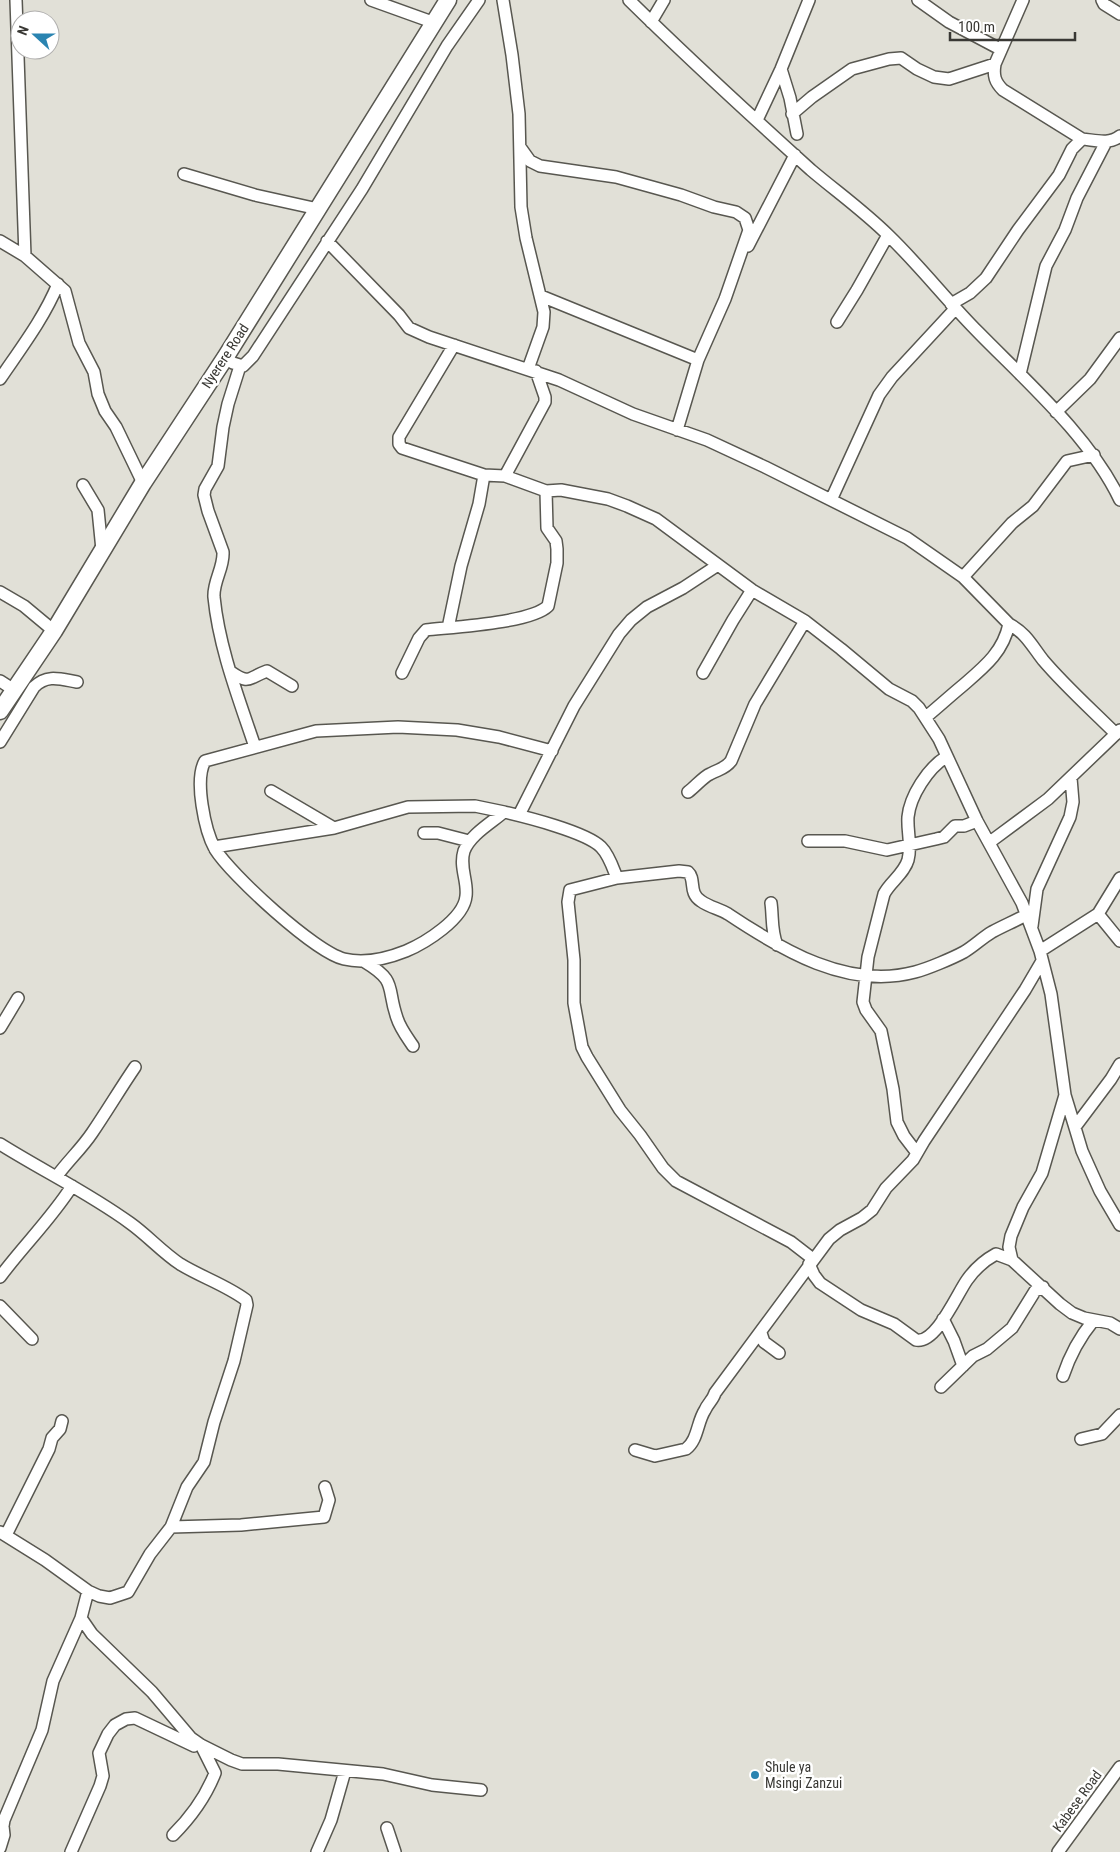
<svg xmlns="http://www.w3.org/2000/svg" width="1120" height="1852" font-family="'Roboto Condensed',sans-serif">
<rect width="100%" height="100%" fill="#e1e0d7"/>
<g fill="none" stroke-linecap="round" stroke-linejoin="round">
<defs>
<path id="minor" d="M16,0L25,256L65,291L79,343L94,372L98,394L105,411L116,427L143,483
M371,0L435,23
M503,0L512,55L519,114L521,207L526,238L544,312L543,327L528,369
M629,0C688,58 750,115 811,170C837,192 865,212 889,236C921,267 948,302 979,333C1027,382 1090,437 1120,500
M918,0L949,22L1000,49
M1023,0L995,64C993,76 995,82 1003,90L1082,139
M1102,0L1104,4L1120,14
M651,22L664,0
M781,69L790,98L797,134
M792,114L812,97L852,69L889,59L901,58L917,69L934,77L949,79L995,64
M757,120L781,69L809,0
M520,147L530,161L540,166L616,177L681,195L714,207L736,212L745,218L749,230L725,299L698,360L677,430
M184,174L255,195L318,209
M0,241L25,256
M327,241L399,315L409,328L429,337L559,380L633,414L707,440L765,467L907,538L963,577L1009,624C1003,653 983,668 961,687C949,697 938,707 926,717
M748,246L795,155
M541,296L698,360
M951,304L970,293L986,278L1018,230L1059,175L1072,149L1082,139C1095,140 1109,145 1120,136
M837,322L857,290L888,235
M454,345L399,437V444L402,448L484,475L505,476L546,491L561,490L608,499L627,506L656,519L752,590L805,621L841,649L889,689L912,701L919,708L939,739L977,821L1022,903L1040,951L1051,994L1065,1095L1076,1131L1082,1151L1100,1191L1120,1225
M225,358L233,363L243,366L253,356L362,189L447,46L479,0
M240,366L228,404L223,427L218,466L205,489L204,495L208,511L223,552C224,568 213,581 214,597C219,648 239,699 255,747
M1020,374L1046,266L1065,230L1077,198L1106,142
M0,379C21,348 44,318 58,284
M1056,412L1090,379L1120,338
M505,476L545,402V397L536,371
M83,485L98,510L102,550
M831,500L879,395L892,377L955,309
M963,577L1012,523L1033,506L1067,461L1094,455
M0,592L24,606L54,631
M1009,624C1026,633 1032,646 1043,660C1065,686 1092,710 1116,734
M448,628L461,566L479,504L484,475
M231,672C250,685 248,678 267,671L292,686
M402,673L419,638L426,630C452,627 531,623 548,606L557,563V549L556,541L547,528L546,491
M703,673L733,620L752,590
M0,681L14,690
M0,742L34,687C47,674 60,679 77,682
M552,751L499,737L457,730L398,727L316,731L205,761C194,780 205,831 215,849C231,875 315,952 344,959C365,964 386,959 406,951C425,943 464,919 466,896C468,881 459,867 464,851C470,835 491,823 504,812C526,817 586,832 601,847C609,855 613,868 617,878
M271,791L334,828
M688,792C695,787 703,777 710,774C719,769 725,769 731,761L755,704L805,621
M519,815L574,706L619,634L631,620L647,607L683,588L718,565
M424,833H438L469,841
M808,841H845L887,850L936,839L944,837L955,826H964L977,821
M990,842L1048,799L1120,730
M214,847L334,828L408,807L475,806L504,812
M771,903C773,917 771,931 777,945
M1098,914L1120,941
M1032,926L1037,889L1070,817L1073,802L1071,778
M1040,951L1098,914L1120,878
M365,962C398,982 386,987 397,1018C400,1028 407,1037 413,1046
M0,1028L18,998
M1065,1095L1042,1173L1023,1207L1011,1236L1009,1247L1012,1260L1060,1304L1072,1313L1084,1318L1110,1323L1120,1329
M1075,1127L1111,1079L1120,1064
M0,1144C43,1171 89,1193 130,1223C147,1235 162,1252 180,1264C201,1277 226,1285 246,1300L247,1305L234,1361L214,1422L204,1462L187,1487L171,1527L150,1554L128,1592L110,1598L99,1596L88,1591L45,1560L0,1532
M917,1153L904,1136L897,1122L893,1089L881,1031L866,1010L863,1002L868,957L884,894C890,882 904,874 908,860C912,845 907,832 908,817C910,796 928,768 946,757
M57,1176C68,1161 82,1148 92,1133C107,1111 120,1089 135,1067
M813,1259L791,1242L676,1181L663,1168L640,1135L620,1110L587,1057L582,1047L574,1003V960L568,902L570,890L617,878L679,871L688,872C696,879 688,893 701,901C709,907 720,909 728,914C782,950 848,990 915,972C927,969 953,958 964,952C974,946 982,938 992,932C1003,926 1015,921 1026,915
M809,1264L814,1275L820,1283L861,1310L894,1324L916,1340C936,1344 957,1294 967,1280C974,1270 985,1260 996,1254L1012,1260
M0,1277C23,1246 51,1219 72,1186
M0,1306L32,1339
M943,1319L954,1341L963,1366
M761,1333L764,1342L779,1353
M1063,1376C1070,1355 1079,1338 1093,1321
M941,1387L973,1356L987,1349L1012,1328L1035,1291L1043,1287
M1081,1439L1102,1434L1120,1415
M635,1450L655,1456L686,1449C698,1440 697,1422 705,1410C708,1403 713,1400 715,1393L829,1239L840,1230L862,1218L872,1210L886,1188L913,1160L924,1141L1025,990L1042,961
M171,1527L241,1525L324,1517L329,1500L325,1487
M6,1535L49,1449L52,1438L60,1429L62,1421
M81,1618L92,1634L152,1692L191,1738L201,1745L231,1760L242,1764H278L383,1774L432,1785L481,1790
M387,1828L395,1852
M173,1835C191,1817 206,1796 215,1773L201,1745
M0,1848L4,1835L3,1826L4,1820L42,1730L53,1681L81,1618L88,1591
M71,1852L100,1786L103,1776L99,1753L108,1734L115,1725L126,1719L135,1718L194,1746
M317,1852L331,1820L345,1771
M1058,1852L1120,1767"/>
<path id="highway" d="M0,711L54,631L143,483L225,358L448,0"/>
</defs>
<use href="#minor" stroke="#585750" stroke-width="14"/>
<use href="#highway" stroke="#585750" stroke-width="19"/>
<use href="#minor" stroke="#fff" stroke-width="11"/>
<use href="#highway" stroke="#fff" stroke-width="16"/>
</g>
<circle fill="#2a84b1" stroke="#fff" stroke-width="2" cx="755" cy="1775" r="5"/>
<g text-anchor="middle" stroke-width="5" stroke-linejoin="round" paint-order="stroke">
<g font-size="14" fill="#393834" stroke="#fff">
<text transform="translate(225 356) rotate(-57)" y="5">Nyerere Road</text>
<text transform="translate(1077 1801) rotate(-54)" y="5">Kabese Road</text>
</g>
<g font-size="14" fill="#393834" stroke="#fff" text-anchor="start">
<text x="765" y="1772">Shule ya<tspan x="765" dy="16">Msingi Zanzui</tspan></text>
</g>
</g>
<g transform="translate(35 35) rotate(291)"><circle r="24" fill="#ffffff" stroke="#b0afae"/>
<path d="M0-4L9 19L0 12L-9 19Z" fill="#2a84b1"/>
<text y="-8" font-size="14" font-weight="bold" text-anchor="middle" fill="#393834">N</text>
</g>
<path d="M950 32v8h125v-8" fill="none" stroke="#393834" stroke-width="2.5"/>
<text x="958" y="32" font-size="15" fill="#393834" stroke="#ffffff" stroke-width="4" paint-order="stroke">100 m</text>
</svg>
